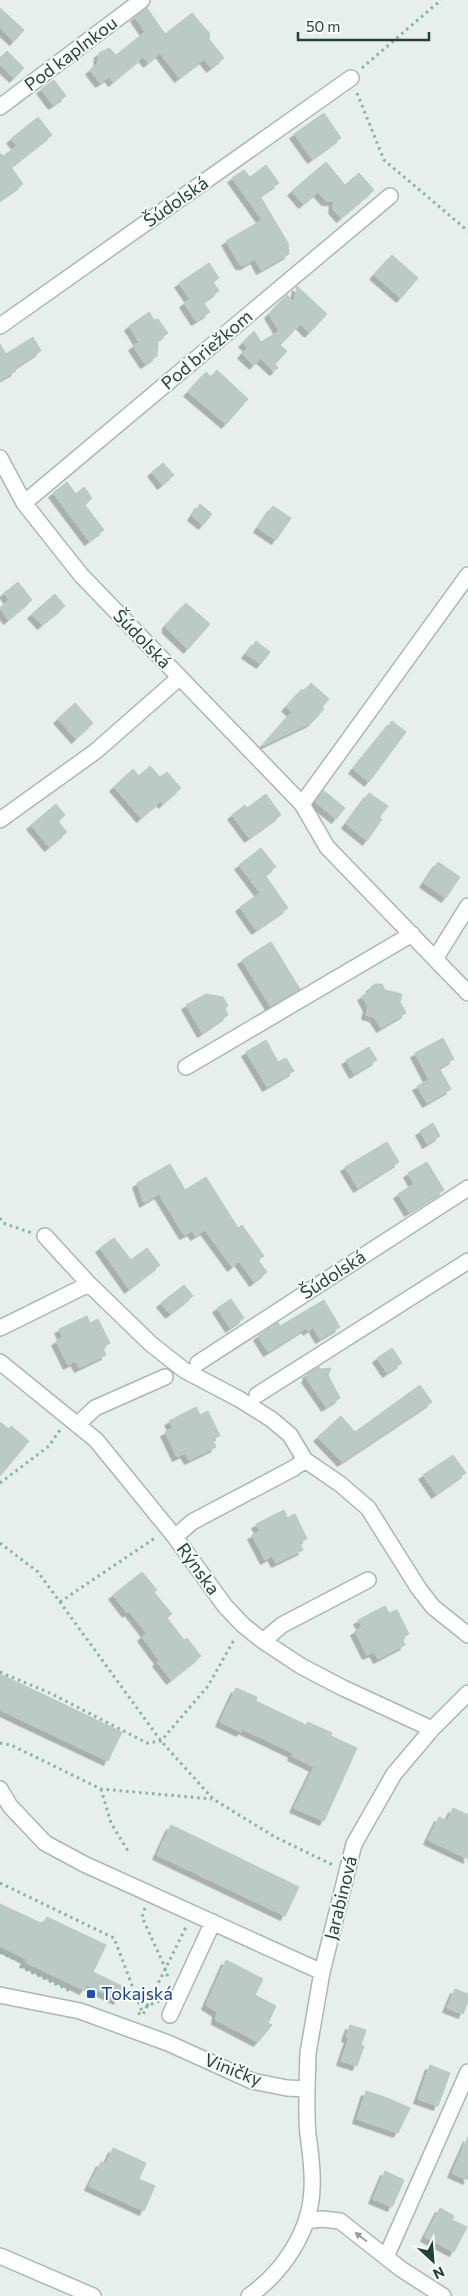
<svg xmlns="http://www.w3.org/2000/svg" width="468" height="2296" font-family="Commissioner,sans-serif">
<defs>
<filter id="shadow"><feDropShadow dx="-4.5" dy="4.5" stdDeviation="0" flood-color="#0004"/></filter>
</defs>
<rect width="100%" height="100%" fill="#e6efeb"/>
<path fill="#bbcac4" stroke="#b8c9c2" filter="url(#shadow)" d="M0,8L24,30L14,41L0,28Z
M147,8L165,34L192,13L210,34L209,39L224,58L211,68L204,59L179,78L160,53L148,63L143,57L113,82L109,77L100,83L90,70L98,63L99,53L109,48L116,55L145,32L135,17Z
M7,51L24,68L14,78L0,65V58Z
M54,80L66,96L53,105L41,89Z
M324,113L341,138L312,159L294,134Z
M38,117L52,135L11,167L23,184L0,200V153L3,156L17,146L11,139Z
M326,162L345,185L359,173L374,190L341,218L333,209L334,201H326L318,192L303,204L292,191Z
M266,165L279,183L260,196L288,243L289,254L261,270L255,259L245,265H240L226,241L262,220L232,178L244,170L250,177Z
M392,255L418,278L401,298L374,275Z
M209,263L219,278L213,282L219,291L203,302L210,312L196,321L184,303L190,299L179,283Z
M297,286L327,314L309,333L300,324L280,345L287,351L275,364L278,368L274,371L260,358L254,365L242,354L248,347L243,343L254,331L261,342L279,331L269,314L287,295L294,302Z
M149,312L154,320L158,319L168,333L158,340L157,356L145,364L133,346L139,342L129,326Z
M33,337L41,351L15,368L16,371L0,380V344L6,354Z
M217,370L248,399L226,424L188,392L206,372L211,377Z
M163,463L174,475L162,485L152,472Z
M67,482L76,494L84,487L92,498L85,505L104,530L89,541L53,493Z
M200,504L212,514L203,525L192,516Z
M273,506L291,518L276,540L258,528Z
M18,582L32,600L8,620L0,608L9,600L4,593Z
M55,594L65,606L42,625L32,614Z
M186,603L210,624L188,649L167,629V624Z
M256,641L270,652L261,664L246,654Z
M311,683L329,699L322,707L324,709L312,722L262,746L292,712L286,707L302,689L304,691Z
M75,703L93,723L76,739L58,719Z
M392,721L406,732L369,782L353,769Z
M150,766L160,777L167,772L181,788L163,804L161,801L141,818L114,787L133,769L139,776Z
M323,790L345,808L336,819L315,802Z
M369,793L388,806L379,818L382,819L367,841L346,824Z
M266,794L281,815L249,838L232,815L245,805L247,808Z
M56,804L65,815L58,821L67,832L49,847L31,825Z
M261,848L276,867L265,875L288,908L256,930L240,907L260,893L239,865Z
M438,862L460,877L446,898L424,883Z
M271,942L300,989L270,1006L242,960Z
M375,984H382L385,990L402,994L400,1002L406,1013L381,1028L374,1017L366,1015L368,1007L362,996L370,991L371,987Z
M206,994L223,997L228,1006L225,1008L228,1015L202,1033L186,1005Z
M443,1038L454,1059L439,1068L451,1089L427,1103L417,1086L429,1080L415,1053Z
M266,1040L278,1062L286,1058L294,1071L267,1087L246,1052Z
M369,1047L377,1060L354,1074L346,1060Z
M433,1123L440,1136L427,1144L420,1131Z
M387,1142L399,1162L358,1188L345,1167Z
M427,1162L444,1190L409,1212L398,1194L414,1184L408,1173Z
M170,1164L185,1190L206,1177L238,1228L242,1225L264,1256L258,1260L267,1272L254,1282L239,1261L232,1267L205,1230L195,1236L192,1231L184,1235L159,1194L144,1203L137,1183Z
M114,1238L131,1260L147,1248L160,1265L129,1289L100,1248Z
M184,1285L193,1296L170,1314L161,1303Z
M231,1299L244,1318L230,1328L217,1308Z
M324,1300L340,1327L320,1339L313,1327L308,1331L306,1328L268,1352L258,1336L278,1322L280,1326Z
M87,1316L90,1323L98,1319L110,1343L103,1348L106,1355L79,1368L75,1361L68,1365L56,1341L63,1337L59,1329Z
M392,1348L402,1363L387,1373L377,1358Z
M319,1367L321,1369L331,1368L328,1375L340,1398L326,1407L306,1378L308,1376L307,1374Z
M420,1385L432,1402L342,1462L318,1437L341,1416L355,1432Z
M196,1407L200,1415L208,1411L220,1436L212,1439L216,1447L189,1460L185,1453L177,1457L165,1432L173,1428L169,1421Z
M0,1422L9,1429L11,1426L29,1441L0,1476Z
M453,1455L466,1473L436,1494L423,1475Z
M284,1510L287,1518L295,1514L307,1539L299,1542L303,1550L276,1563L272,1556L265,1560L252,1535L260,1531L256,1524Z
M142,1572L157,1590L154,1592L172,1614L167,1618L184,1640L187,1638L201,1656L171,1680L157,1662L159,1660L142,1637L146,1633L129,1611L127,1613L113,1595Z
M385,1606L389,1613L397,1610L409,1634L402,1638L405,1645L378,1659L374,1652L367,1655L355,1631L362,1627L358,1620Z
M0,1674L122,1732L108,1761L0,1710Z
M236,1688L257,1697L256,1701L306,1725L308,1722L332,1733L331,1736L357,1748L324,1821L294,1808L314,1767L292,1756L293,1753L268,1741L242,1729L241,1732L220,1722Z
M453,1808L468,1815V1859L428,1840L439,1817L447,1821Z
M171,1825L299,1887L285,1916L157,1855Z
M0,1904L43,1924L47,1917L106,1945L93,1972L124,1987L118,2000L87,1985L84,1990L25,1962L26,1959L0,1946Z
M226,1960L263,1979L255,1995L276,2006L268,2023L272,2025L258,2042L216,2020L217,2012L206,2005Z
M455,1989L468,1994V2001L463,2014L447,2008Z
M350,2025L366,2030L361,2045L364,2046L357,2066L341,2061L349,2038L346,2037Z
M430,2065L450,2073L438,2106L418,2099Z
M366,2091L390,2099L410,2108L398,2133L357,2119Z
M468,2137V2180L452,2173Z
M113,2148L146,2163L139,2179L155,2186L144,2211L89,2186L101,2162L106,2164Z
M385,2171L404,2180L392,2207L373,2199Z
M440,2208L454,2216L452,2220L467,2227L454,2252L425,2237Z"/>
<g fill="none" stroke-linecap="round" stroke-linejoin="round">
<defs>
<path id="minor" d="M0,107L142,0
M0,326L351,78
M0,458L24,503L81,575L302,804L327,847L468,993
M24,503L390,196
M302,804L468,575
M0,820L96,751L179,678
M435,959L468,906
M186,1067L412,934
M45,1236L89,1284L151,1344L184,1370L239,1399L271,1419L290,1435L305,1460L340,1484L368,1508L419,1589L433,1607L468,1635
M0,1328L89,1284
M0,1362L96,1440L175,1537L225,1606L243,1625L263,1641L301,1666L343,1688L432,1729
M198,1363L468,1188
M257,1395L468,1261
M78,1424L95,1408L165,1377
M175,1537L192,1522L294,1468L305,1460
M263,1641L282,1625L368,1580
M0,1789L10,1806L45,1843L84,1864L322,1972
M0,1995L80,2011L168,2043L252,2081L287,2088L307,2089C307,2106 306,2125 309,2142C311,2158 313,2172 312,2188C311,2231 283,2272 249,2296
M170,2015L213,1922
M307,2089L308,2053L322,1972L354,1844L394,1774L432,1729L468,1693
M306,2221L322,2219L340,2221L401,2269L443,2296
M0,2256L93,2296
M386,2257L468,2072"/>
</defs>
<use href="#minor" stroke="#a8b8b2" stroke-width="18"/>
<path stroke="#86b3a5" stroke-width="3" stroke-dasharray="2.5 4" stroke-linecap="butt" d="M362,68L441,0
M357,93L384,160L468,231
M0,1218L3,1223L32,1233
M0,1483L49,1446L60,1430
M0,1543L38,1572L161,1741L213,1799L275,1837L333,1865
M60,1602L155,1538
M0,1672L52,1694L147,1743L161,1741L208,1686L235,1638
M0,1743L11,1745L101,1789L212,1799
M101,1789L111,1823L128,1851
M0,1883L114,1938L143,2014
M145,1908L142,1917L163,1963L169,1980
M0,1952L19,1961L21,1967L70,1991
M147,2006L186,1927
M138,2013L143,2015L147,2006L159,2001"/>
<use href="#minor" stroke="#fff" stroke-width="15"/>
</g>
<defs><path id="oneway-solid" d="M-6-.8H1V-3.2L6.5 0L1 3.2V.8H-6Z" transform="scale(1.25)"/></defs>
<use fill="#92a09c" href="#oneway-solid" transform="translate(361 2237) rotate(-143)"/>
<rect fill="#1a4fb4" stroke="#f7fbf9" stroke-width="2" x="86" y="1989" width="10" height="10" rx="2.5"/>
<g text-anchor="middle" stroke-width="4" stroke-linejoin="round" paint-order="stroke">
<g font-size="18" fill="#24423a" stroke="#f7fbf9">
<text transform="translate(71 54) rotate(-37)" y="6">Pod kaplnkou</text>
<text transform="translate(176 202) rotate(-35)" y="6">Šúdolská</text>
<text transform="translate(207 350) rotate(-40)" y="6">Pod briežkom</text>
<text transform="translate(142 639) rotate(46)" y="6">Šúdolská</text>
<text transform="translate(333 1275) rotate(-33)" y="6">Šúdolská</text>
<text transform="translate(198 1569) rotate(54)" y="6">Rýnska</text>
<text transform="translate(341 1898) rotate(-76)" y="6">Jarabinová</text>
<text transform="translate(233 2070) rotate(21)" y="6">Viničky</text>
</g>
<g font-size="18" fill="#164399" stroke="#f7fbf9" text-anchor="start">
<text x="101" y="2000">Tokajská</text>
</g>
</g>
<g transform="translate(433 2261) rotate(154)" stroke="#f7fbf9" stroke-width="4" paint-order="stroke">
<path d="M0-4L9 19L0 12L-9 19Z" fill="#24423a"/>
<text y="-8" font-size="14" font-weight="bold" text-anchor="middle" fill="#24423a">N</text>
</g>
<path d="M298 32v8h131v-8" fill="none" stroke="#24423a" stroke-width="2.5"/>
<text x="306" y="32" font-size="15" fill="#24423a" stroke="#f7fbf9" stroke-width="4" paint-order="stroke">50 m</text>
</svg>
